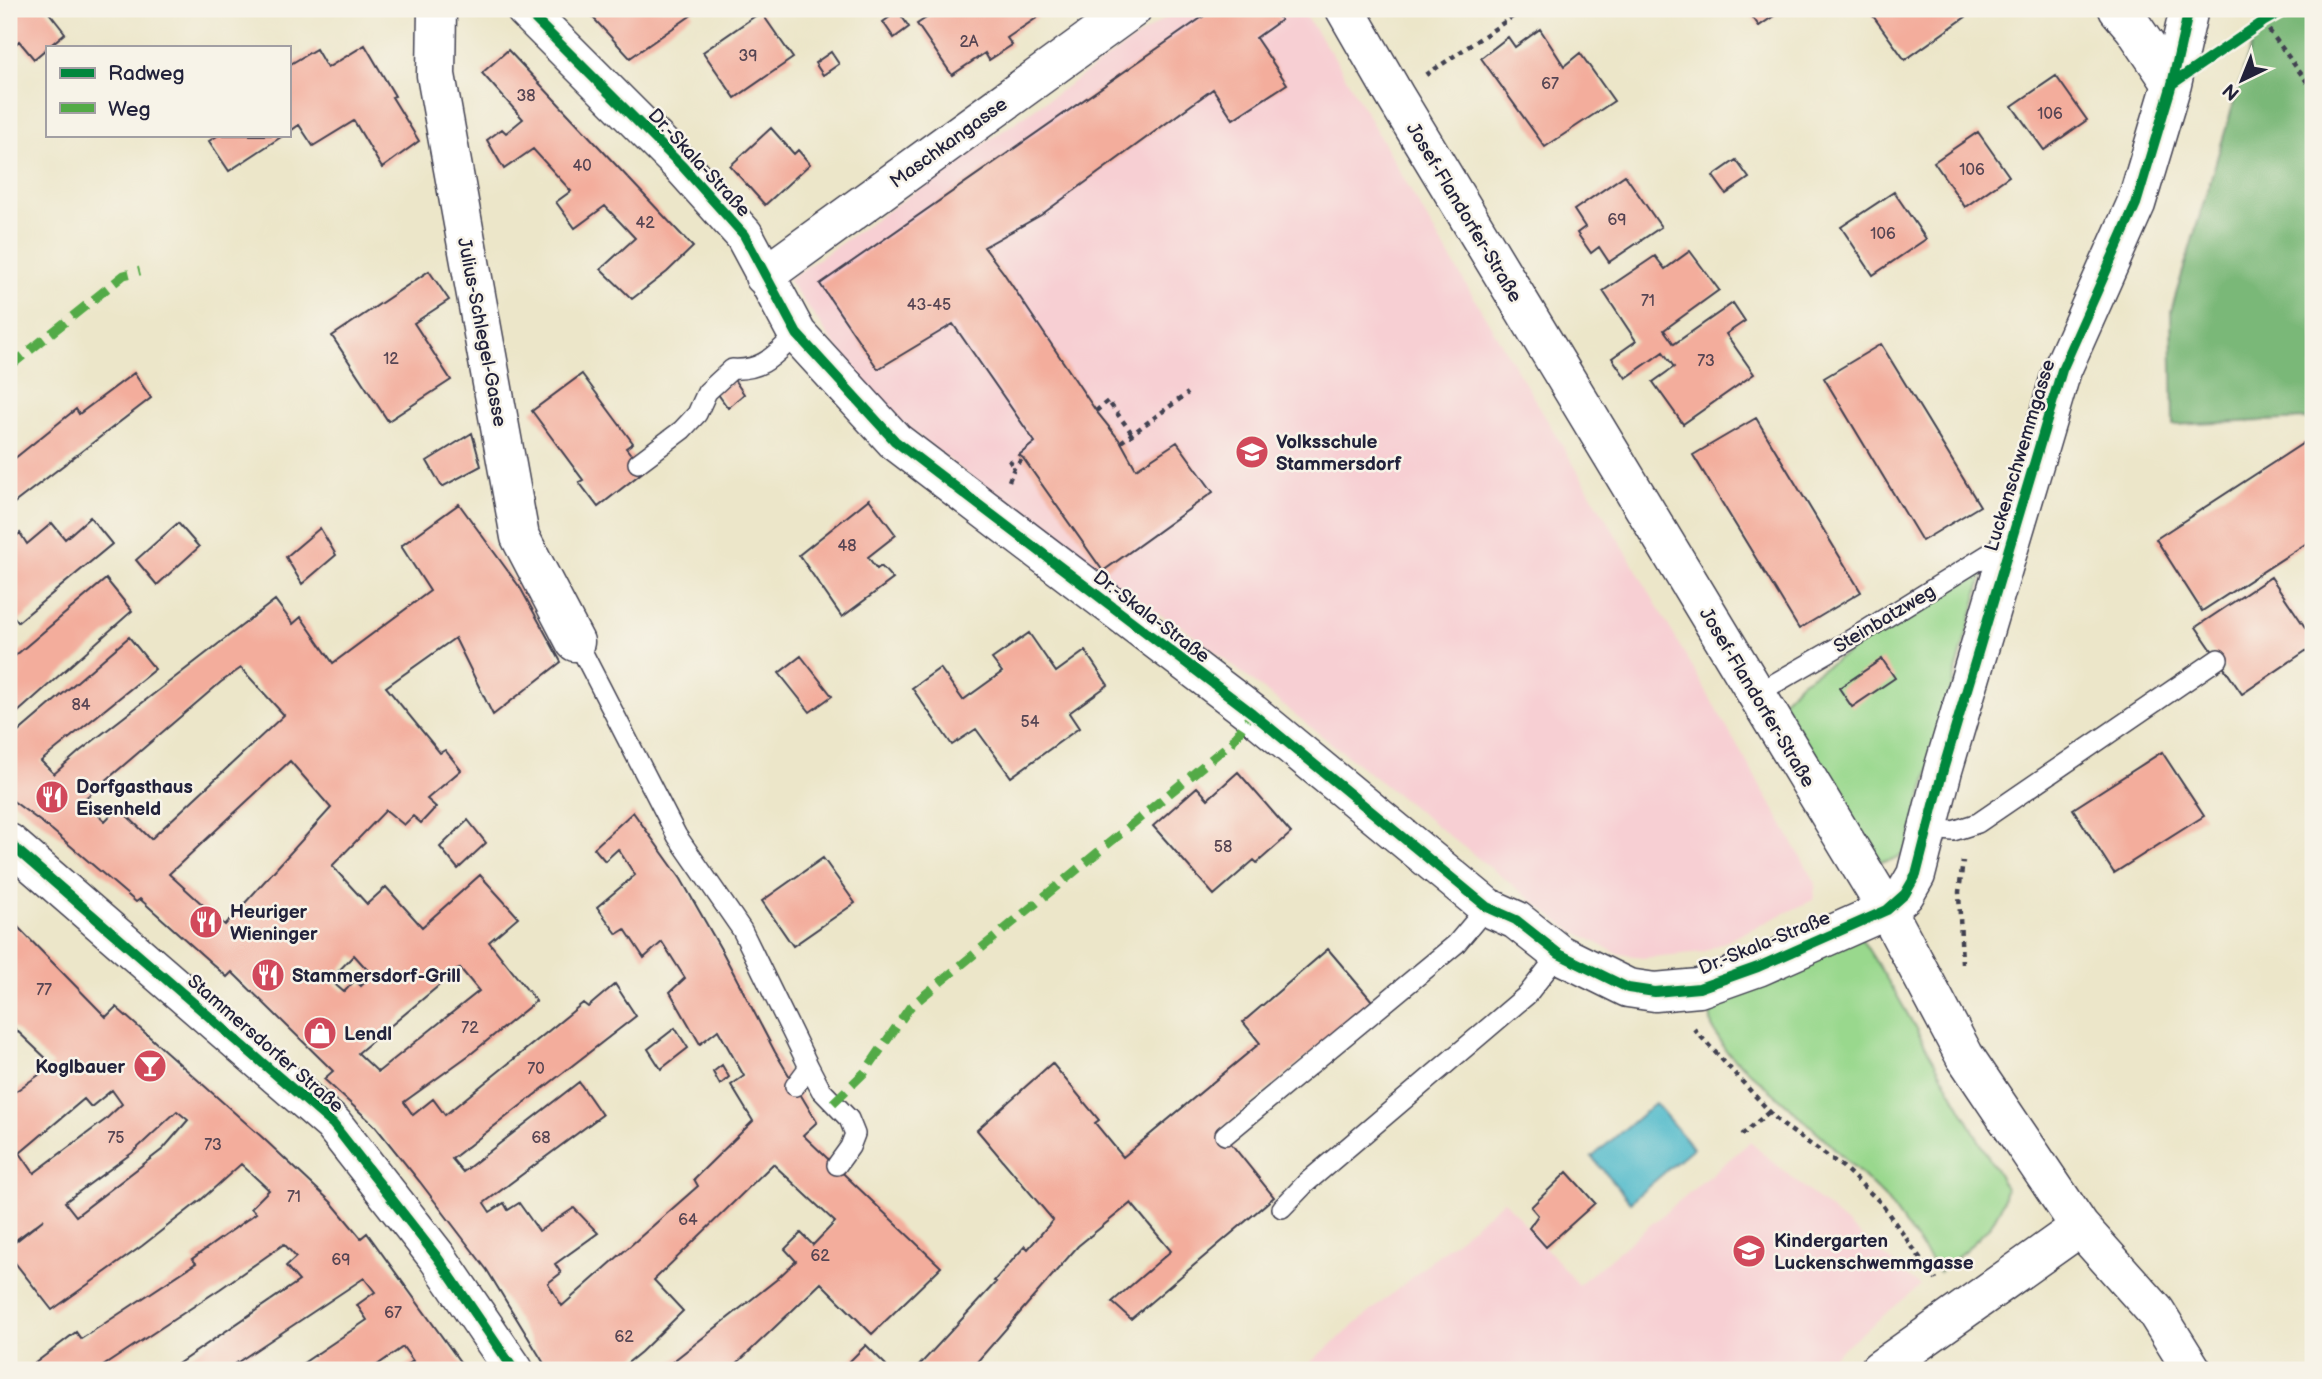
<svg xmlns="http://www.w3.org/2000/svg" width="2322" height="1379" font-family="'Balsamiq Sans',sans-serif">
<rect width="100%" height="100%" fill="#f7f3e8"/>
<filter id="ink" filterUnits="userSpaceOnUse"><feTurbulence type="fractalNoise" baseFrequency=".0143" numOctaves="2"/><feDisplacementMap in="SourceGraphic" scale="14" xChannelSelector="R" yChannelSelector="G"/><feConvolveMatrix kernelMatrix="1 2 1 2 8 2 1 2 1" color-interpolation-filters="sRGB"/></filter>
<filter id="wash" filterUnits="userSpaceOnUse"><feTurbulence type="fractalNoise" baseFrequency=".00686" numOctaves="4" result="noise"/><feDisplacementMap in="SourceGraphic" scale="28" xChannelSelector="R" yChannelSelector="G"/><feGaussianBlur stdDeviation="1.57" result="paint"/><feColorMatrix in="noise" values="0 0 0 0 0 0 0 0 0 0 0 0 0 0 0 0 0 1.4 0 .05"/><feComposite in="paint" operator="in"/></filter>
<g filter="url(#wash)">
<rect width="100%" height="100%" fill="#ece6c9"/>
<path fill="#f7cfd3" d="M1178,9H1301L1336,60L1431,226L1629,557L1816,883L1813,900L1703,952L1642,958L1616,953L1563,925L1182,626L1115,591L876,402L788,280Z
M1750,1142L1920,1286L1816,1370H1301L1504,1200L1578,1285Z"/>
<path fill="#99d88d" stroke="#5e7d64" stroke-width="2" d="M1985,567L1908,846C1900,858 1895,861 1880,861L1867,847L1782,710L1784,699L1801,682Z
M1859,935L1895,992L2006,1188C1999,1230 1969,1245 1939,1272L1887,1200L1823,1137L1725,1050L1712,1027L1709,1005Z"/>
<path fill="#7ab878" stroke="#4e6d5a" stroke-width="2" d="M2262,9H2313V415L2307,419L2173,425L2171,311Z"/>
<path fill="#4eb9ca" stroke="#386e82" stroke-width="2" d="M1655,1103L1693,1148L1630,1202L1592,1157Z"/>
<g id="blocks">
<path fill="#f3ad9c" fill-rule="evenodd" d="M9,9H46L65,33L34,59L19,41L9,50Z
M585,9H689L693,14L630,58Z
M940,9H1032L1038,17L1007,38L1012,45L989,60L985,53L952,75L917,24Z
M1214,9H1273L1281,20L1256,38L1287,84L1233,119L1213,89L1041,215L984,247L1003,272L1096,411L1121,442L1136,469L1177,442L1213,492L1103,571L1023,458L1019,455L1035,442L953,324L878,369L820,284Z
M1747,9H1784L1759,26Z
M1868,9H1972L1974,11L1905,60Z
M898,11L909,27L894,38L883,22Z
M761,12L793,58L735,98L703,52Z
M1540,29L1564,66L1580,53L1614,101L1545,147L1481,58L1508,37L1515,47Z
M365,45L395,96L392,97L419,141L382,168L354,121L313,146L299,125L289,132V65L316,49L327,68Z
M508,50L693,247L667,272L632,299L601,269L635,238L605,206L575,228L556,202L571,191L533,149L504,169L487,140L502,129L506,133L523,119L482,73Z
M831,52L839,64L823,75L815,63Z
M2056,76L2087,120L2044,150L2012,106Z
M771,128L794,154L798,150L810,164L765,205L730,166Z
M1978,132L2009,176L1965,207L1934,162Z
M219,135H284L229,171L209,141Z
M1736,160L1749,178L1726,194L1713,176Z
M1625,175L1661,227L1609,262L1599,247L1591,253L1577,233L1585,227L1574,210Z
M1894,192L1926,239L1873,275L1841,227Z
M1690,251L1719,290L1664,330L1674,344L1733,303L1745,321L1726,334L1754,374L1683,424L1653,382L1674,367L1663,352L1626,378L1612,358L1636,341L1603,291L1655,256L1665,269Z
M429,271L449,300L414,323L451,380L388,421L332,336Z
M1881,344L1980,506L1922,541L1824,378Z
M134,373L151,398L9,507V463L76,409L79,414Z
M582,374L633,443L626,448L644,471L598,507L579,482L583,480L532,411Z
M731,375L744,394L728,408L715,390Z
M1756,418L1861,592L1799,629L1693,455Z
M472,433L481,466L442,487L427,461Z
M2305,442L2313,454V539L2202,611L2156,539Z
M869,499L896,535L868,557L877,569L881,566L893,579L842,617L799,555Z
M459,504L521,589L561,662L493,715L455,638L386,687L440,753L445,750L461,770L427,799L436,807L421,823L413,816L404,825L386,810L332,866L367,904L386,887L422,927L480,875L518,917L489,942L536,1001L472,1053L404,1102L413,1115L433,1099L445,1115L583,1003L588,1007L615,984L636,1016L452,1159L463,1172L579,1082L602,1115L484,1203L490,1212L504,1203L508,1210L519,1203L539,1231L574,1208L598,1233L555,1264L561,1273L548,1283L562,1306L698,1186L694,1179L753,1121L731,1085L744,1076L718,1030L700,1044L670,992L685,978L662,942L644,958L625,929L617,934L597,907L635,875L618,849L605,861L594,848L633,812L681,879L722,951L775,1052L817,1122L803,1135L941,1267L872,1334L821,1283L730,1370H662L776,1280L796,1261L785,1249L801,1233L813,1245L835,1222L773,1164L654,1280L683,1311L641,1352L619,1370H548L487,1270L420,1182L375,1126L324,1079L333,1071L232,972L227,977L140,899L136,902L52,830L9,798V740L129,637L155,669L41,761L54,774L80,751L275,600L293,624L301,617L333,663L430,591L401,546ZM241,668L284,715L151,839L118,807L105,821L83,800L221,682ZM290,761L331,808L225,925L169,874ZM354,955L372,975L361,986L355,980L344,992L330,980ZM460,968L479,991L378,1072L358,1053Z
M90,517L112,544L18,622L9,611V542L20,533L27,544L52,523L65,539Z
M178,523L199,547L157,585L136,560Z
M320,528L336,555L302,584L286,557Z
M2271,577L2313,639V646L2242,694L2196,627Z
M106,579L132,611L9,720V661Z
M1029,633L1056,672L1085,651L1108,685L1069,713L1079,728L1011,777L976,729L952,745L912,688L940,668L963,700L1002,672L992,659Z
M801,656L832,696L810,712L779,673Z
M1882,659L1895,678L1852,707L1839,688Z
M2162,752L2204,816L2114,873L2073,809Z
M1238,772L1291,833L1257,863L1254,860L1214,895L1153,826L1197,787L1208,799Z
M468,820L486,843L458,869L440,847Z
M823,858L855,903L793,946L762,901Z
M9,918L106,1017L116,1007L264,1139L331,1202L361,1238L367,1233L466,1370H399L413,1361L403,1347L370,1370H293L367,1320L357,1305L375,1292L364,1278L232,1366L235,1370H169L299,1281L286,1266L296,1257L284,1244L220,1289L97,1370H26L76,1332L81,1339L196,1263L192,1259L256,1213L251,1208L269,1190L241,1164L202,1199L142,1246L52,1310L9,1255V1247L44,1219L9,1245V1096L53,1065L13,1027L9,1031ZM112,1090L122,1104L105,1120L34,1173L20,1153L84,1099L91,1107ZM177,1111L188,1120L163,1149L76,1216L65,1202L132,1153Z
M1328,949L1372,1001L1220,1130L1274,1197L1131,1319L1112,1302L1171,1251L1131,1203L1078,1246L970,1370H915L996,1282L994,1281L1025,1246L1028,1249L1053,1220L977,1130L1052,1063L1099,1120L1095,1123L1123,1157L1260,1043L1243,1022Z
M675,1028L688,1048L661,1069L648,1049Z
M722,1065L729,1077L720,1085L713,1072Z
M1567,1172L1595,1203L1546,1247L1529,1228L1538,1215L1531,1207Z
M866,1345L886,1365L881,1370H841Z"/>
</g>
</g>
<g filter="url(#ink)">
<use href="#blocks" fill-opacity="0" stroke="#403f50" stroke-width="2"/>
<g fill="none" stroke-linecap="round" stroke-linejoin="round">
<defs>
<path id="service" d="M638,463L682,430L697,414L707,392L732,369C764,371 775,354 797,334
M575,642L584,655L677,836L742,930L809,1067L795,1086
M1756,694L1850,640L2008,542
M1928,829L1953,831L1978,823L2218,659
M809,1067L821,1090L849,1119L855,1134L850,1147L837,1165
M1225,1135L1456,944L1487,907
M1282,1208L1306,1183L1527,995L1559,954"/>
<path id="minor" d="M437,9L436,75L520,537L575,642
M525,9L683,167L744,235L797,334L895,441L1252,713L1487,907L1516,920L1559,954L1628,988L1655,992L1699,988L1758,967L1887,910L1905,894L1916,875L1943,770L2062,370L2136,204L2172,84L2189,9
M1345,9L1395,96L1887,910L1964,1055L2080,1227L2156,1312L2192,1370
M2118,9L2134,28L2172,84
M764,276L1132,9
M1879,1370L2080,1227"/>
<path id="secondary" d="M9,843L333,1124L437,1257L514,1370"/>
</defs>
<use href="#service" stroke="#403f50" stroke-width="22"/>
<use href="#minor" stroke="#403f50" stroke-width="41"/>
<use href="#secondary" stroke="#403f50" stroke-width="41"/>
<path stroke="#403f50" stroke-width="4.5" stroke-dasharray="5 5" stroke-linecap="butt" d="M1460,9L1463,14
M2263,22L2313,90
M2219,52L2263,22L2286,9
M1426,75L1524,9
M1096,411L1108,401L1131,432
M1121,442L1188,393
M1009,460L1014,468
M1009,481L1014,468L1023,458
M1962,964L1959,892L1963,861
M1694,1029L1780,1123L1843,1167L1880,1202L1936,1280
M1742,1135L1769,1112"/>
<use href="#service" stroke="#fff" stroke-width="19"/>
<use href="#minor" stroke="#fff" stroke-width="38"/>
<use href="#secondary" stroke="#fff" stroke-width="38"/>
<path stroke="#53aa46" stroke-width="9" stroke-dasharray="18 9" stroke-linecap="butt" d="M9,367L124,275L140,271
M2307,419L2313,415
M833,1103L865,1072L910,1007L1232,742L1252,713"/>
<defs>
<path id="cycleway" d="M525,9L683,167L744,235L797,334L895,441L1252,713L1487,907L1516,920L1559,954L1628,988L1655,992L1699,988L1758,967L1887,910L1905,894L1916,875L1943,770L2062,370L2136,204L2172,84L2189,9
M2172,84L2263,22L2286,9
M9,843L333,1124L437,1257L514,1370"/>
</defs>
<use href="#cycleway" stroke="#f7f3e8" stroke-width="15"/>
<use href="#cycleway" stroke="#00873e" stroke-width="10"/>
</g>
</g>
<defs>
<symbol id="school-disc" viewBox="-11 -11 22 22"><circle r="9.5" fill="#d1495b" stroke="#f7f3e8"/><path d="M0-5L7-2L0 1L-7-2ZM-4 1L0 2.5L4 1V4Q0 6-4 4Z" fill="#fff"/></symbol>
<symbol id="restaurant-disc" viewBox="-11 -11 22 22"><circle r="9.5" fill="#d1495b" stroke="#f7f3e8"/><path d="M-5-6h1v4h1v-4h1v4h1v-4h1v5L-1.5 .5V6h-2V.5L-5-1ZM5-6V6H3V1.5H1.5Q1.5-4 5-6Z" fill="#fff"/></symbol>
<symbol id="shop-disc" viewBox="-11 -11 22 22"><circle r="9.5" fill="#d1495b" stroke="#f7f3e8"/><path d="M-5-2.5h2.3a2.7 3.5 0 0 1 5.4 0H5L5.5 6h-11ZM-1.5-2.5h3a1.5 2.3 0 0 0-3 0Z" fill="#fff"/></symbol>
<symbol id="bar-disc" viewBox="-11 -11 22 22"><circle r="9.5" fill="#d1495b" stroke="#f7f3e8"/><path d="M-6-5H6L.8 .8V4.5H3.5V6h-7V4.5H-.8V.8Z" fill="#fff"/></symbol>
</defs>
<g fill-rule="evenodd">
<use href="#school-disc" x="1233" y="433" width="38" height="38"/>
<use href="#restaurant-disc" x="33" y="778" width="38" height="38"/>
<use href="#restaurant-disc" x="187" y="903" width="38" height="38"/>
<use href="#restaurant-disc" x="249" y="956" width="38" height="38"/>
<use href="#shop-disc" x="301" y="1014" width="38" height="38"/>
<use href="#bar-disc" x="131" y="1047" width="38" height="38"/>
<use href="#school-disc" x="1730" y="1232" width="38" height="38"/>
</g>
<g text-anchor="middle" stroke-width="5" stroke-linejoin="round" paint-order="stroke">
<g font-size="16" fill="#564553">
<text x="969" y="47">2A</text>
<text x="748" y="61">39</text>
<text x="1550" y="89">67</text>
<text x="526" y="101">38</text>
<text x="2050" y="119">106</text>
<text x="582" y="171">40</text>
<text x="1972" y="175">106</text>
<text x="1617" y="225">69</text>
<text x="645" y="228">42</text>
<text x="1883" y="239">106</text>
<text x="1648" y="306">71</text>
<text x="929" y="310">43-45</text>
<text x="391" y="364">12</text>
<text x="1706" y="366">73</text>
<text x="847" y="551">48</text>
<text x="81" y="710">84</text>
<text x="1030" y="727">54</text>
<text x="1223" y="852">58</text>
<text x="44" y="995">77</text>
<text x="470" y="1033">72</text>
<text x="536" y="1074">70</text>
<text x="116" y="1143">75</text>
<text x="541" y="1143">68</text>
<text x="213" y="1150">73</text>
<text x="294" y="1202">71</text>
<text x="688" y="1225">64</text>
<text x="820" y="1261">62</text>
<text x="341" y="1265">69</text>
<text x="393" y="1318">67</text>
<text x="624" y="1342">62</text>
</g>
<g font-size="19" fill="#22223b" stroke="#f7f3e8">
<text transform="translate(948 142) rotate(-36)" y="7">Maschkangasse</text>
<text transform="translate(700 162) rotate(47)" y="7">Dr.-Skala-Straße</text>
<text transform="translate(1465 212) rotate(59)" y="7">Josef-Flandorfer-Straße</text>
<text transform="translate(483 332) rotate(79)" y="7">Julius-Schlegel-Gasse</text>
<text transform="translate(2019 455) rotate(-73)" y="7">Luckenschwemmgasse</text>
<text transform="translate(1152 616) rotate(37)" y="7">Dr.-Skala-Straße</text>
<text transform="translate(1884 618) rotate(-31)" y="7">Steinbatzweg</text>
<text transform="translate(1758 697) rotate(59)" y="7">Josef-Flandorfer-Straße</text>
<text transform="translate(1764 942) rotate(-22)" y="7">Dr.-Skala-Straße</text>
<text transform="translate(266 1043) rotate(41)" y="7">Stammersdorfer Straße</text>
</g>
<g font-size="19" font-weight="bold" fill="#22223b" stroke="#f7f3e8" text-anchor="start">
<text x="1276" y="448">Volksschule<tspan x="1276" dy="22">Stammersdorf</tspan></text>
<text x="76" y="793">Dorfgasthaus<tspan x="76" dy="22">Eisenheld</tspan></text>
<text x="230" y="918">Heuriger<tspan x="230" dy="22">Wieninger</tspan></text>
<text x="292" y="982">Stammersdorf-Grill</text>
<text x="344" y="1040">Lendl</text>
<text x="125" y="1073" text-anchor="end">Koglbauer</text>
<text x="1774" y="1247">Kindergarten<tspan x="1774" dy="22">Luckenschwemmgasse</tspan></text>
</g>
</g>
<rect width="2322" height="1379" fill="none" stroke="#f7f3e8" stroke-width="35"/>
<rect x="46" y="46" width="245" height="91" fill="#f7f3e8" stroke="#a29fa3" stroke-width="2"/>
<rect x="60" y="68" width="35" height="10" fill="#00873e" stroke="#a29fa3" stroke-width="2"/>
<text x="108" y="80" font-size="21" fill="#22223b">Radweg</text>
<rect x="60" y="103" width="35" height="10" fill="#53aa46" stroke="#a29fa3" stroke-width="2"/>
<text x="108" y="116" font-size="21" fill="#22223b">Weg</text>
<g transform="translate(2242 80) rotate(223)" stroke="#f7f3e8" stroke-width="5" paint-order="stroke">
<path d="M0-5L12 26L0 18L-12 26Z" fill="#22223b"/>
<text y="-10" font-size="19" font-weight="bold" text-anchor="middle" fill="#22223b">N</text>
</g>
</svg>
